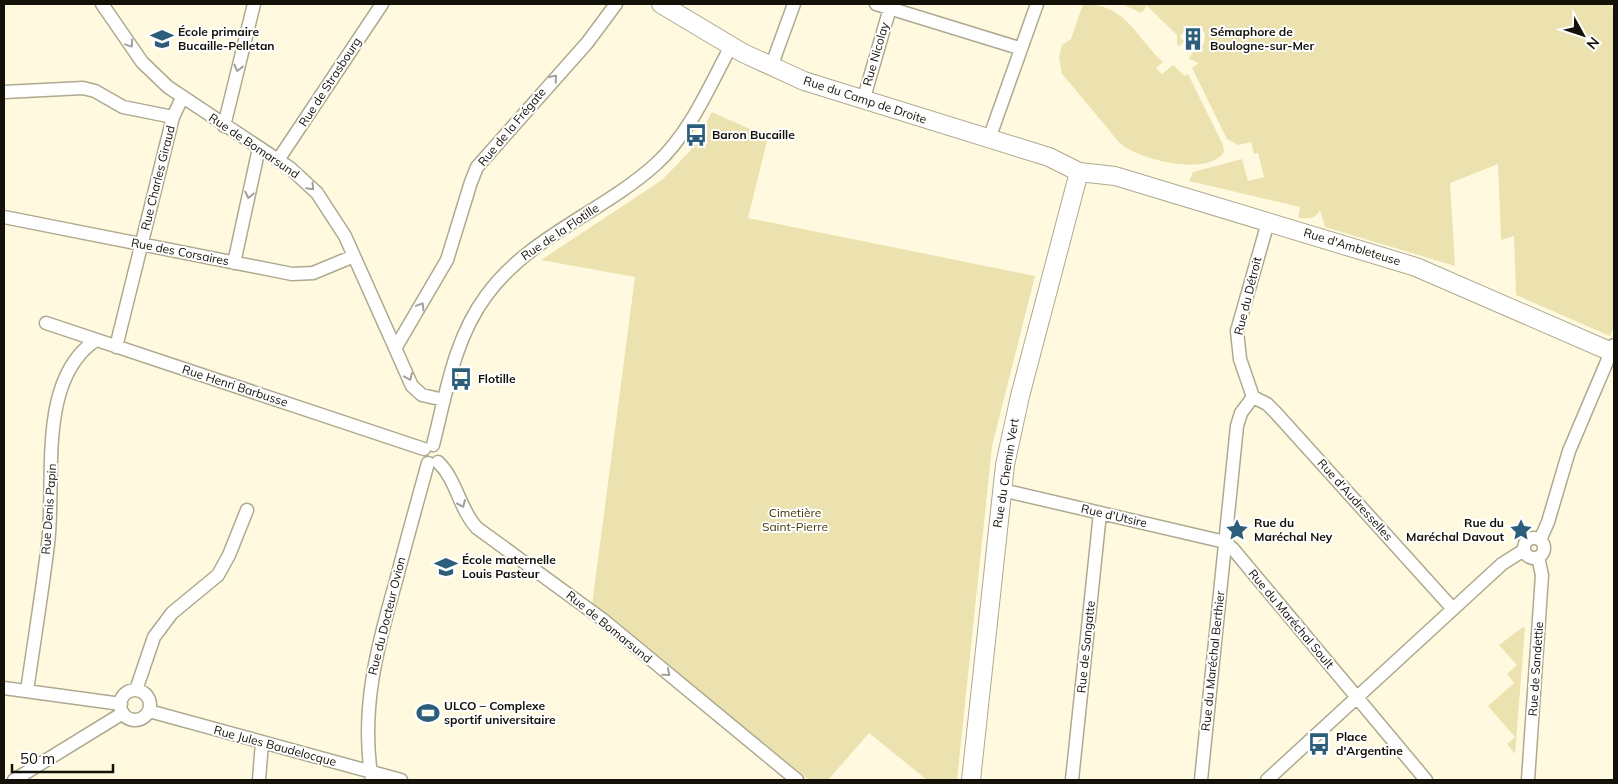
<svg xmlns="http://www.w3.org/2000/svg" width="1618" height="784" font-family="Mulish,sans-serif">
<rect width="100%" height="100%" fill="#fffadf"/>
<path fill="#ebe2af" d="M1083,4C1127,4 1135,37 1163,62L1156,68L1162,74L1173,65L1185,76L1188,74L1223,145L1224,152C1209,177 1140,160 1121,144C1115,139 1110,130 1104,124C1090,107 1076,90 1062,74L1059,57L1062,45L1071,39Z
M1122,4H1610L1614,11V327L1610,336L1516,295L1514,236L1501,240L1498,164L1450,183L1455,266L1325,227L1320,210C1315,219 1309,219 1298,218L1300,207L1189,181L1193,172L1242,159L1248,181L1264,177L1258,153L1254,154L1251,142L1238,145L1227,139L1192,68L1199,63L1189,59L1193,51L1204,43L1205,34L1200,27L1191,26L1180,36L1184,41L1180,46L1177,45V35L1147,6L1141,13Z
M712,112L768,137L748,218L1035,276L992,446L957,780H927L869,733L828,780H809L592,605L635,277L541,260L662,180L690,151Z
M1523,627L1525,628L1515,754L1507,744L1515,737L1488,706L1514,683L1507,674L1517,665L1499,645Z"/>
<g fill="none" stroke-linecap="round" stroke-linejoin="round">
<defs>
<path id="street" d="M102,4L142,62L168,87L290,168L317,193L345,236L412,386L422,395L444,400
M876,4L1019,48
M771,67L794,4
M4,92L83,88L95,91L123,107L173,117
M863,101L890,8
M224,126L254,4
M989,139L1037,4
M278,160L382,4
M4,217L292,274L313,273L354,256
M234,263L259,148
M46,323L424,449
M116,347L173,117L182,98
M396,347L447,260L471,182L477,167L587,43L616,4
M1253,397L1267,404L1276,413L1453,609
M1253,397L1240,359L1237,331L1268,222
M433,445C446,394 454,339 486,296C528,237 603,212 656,164C690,133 709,87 731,46
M438,462C457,480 459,509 477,528L602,619L797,780
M1002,490L1225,542L1233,549L1426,780
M1524 548a10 10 0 1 1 20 0a10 10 0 1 1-20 0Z
M1540,540L1548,522L1569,451L1614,345
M4,688L121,704
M136,690L154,637L172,613L218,575L229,555L247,510
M120 705a15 15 0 1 1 30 0a15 15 0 1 1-30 0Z
M27,691C34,642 42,593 48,544C56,481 36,380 96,340
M149,711L401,780
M14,780L123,713
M259,780L262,742
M372,780C360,711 377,647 396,581C406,542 417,503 428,463
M1072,780L1100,513
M1201,780L1237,426L1241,413L1253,397
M1267,780L1502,564L1524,550
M1528,780L1542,575L1538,557"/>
<path id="secondary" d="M661,4L743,53L804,81L1049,157L1079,172L1115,176L1416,267L1614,353
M971,780L1005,465L1020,396L1079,172"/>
</defs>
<use href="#street" stroke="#aea990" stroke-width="15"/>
<use href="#secondary" stroke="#aea990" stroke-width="20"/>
<use href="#street" stroke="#fff" stroke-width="12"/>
<use href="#secondary" stroke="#fff" stroke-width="18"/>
</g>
<defs><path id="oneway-chevron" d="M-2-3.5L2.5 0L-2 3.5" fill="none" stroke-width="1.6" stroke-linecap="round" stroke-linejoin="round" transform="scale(1.25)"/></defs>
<g stroke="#a1a09c">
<use href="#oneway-chevron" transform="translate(130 44) rotate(56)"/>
<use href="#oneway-chevron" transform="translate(238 68) rotate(104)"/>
<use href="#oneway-chevron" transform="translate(554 78) rotate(-49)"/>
<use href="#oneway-chevron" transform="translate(311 187) rotate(47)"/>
<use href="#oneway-chevron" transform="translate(249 195) rotate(102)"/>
<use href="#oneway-chevron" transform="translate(421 306) rotate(-59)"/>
<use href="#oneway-chevron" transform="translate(409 377) rotate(67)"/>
<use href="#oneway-chevron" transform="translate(462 504) rotate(66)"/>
<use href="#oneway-chevron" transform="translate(667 673) rotate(40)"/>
</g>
<defs>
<symbol id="school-bare" viewBox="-9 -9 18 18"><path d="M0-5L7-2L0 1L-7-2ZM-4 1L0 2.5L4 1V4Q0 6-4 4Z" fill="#2c5d7b" stroke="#fff" stroke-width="2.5" paint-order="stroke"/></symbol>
<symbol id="building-bare" viewBox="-9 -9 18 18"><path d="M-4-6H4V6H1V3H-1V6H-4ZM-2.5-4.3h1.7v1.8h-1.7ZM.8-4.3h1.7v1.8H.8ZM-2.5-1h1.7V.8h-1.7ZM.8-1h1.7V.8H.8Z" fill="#2c5d7b" stroke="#fff" stroke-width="2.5" paint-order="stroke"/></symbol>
<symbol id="bus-bare" viewBox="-9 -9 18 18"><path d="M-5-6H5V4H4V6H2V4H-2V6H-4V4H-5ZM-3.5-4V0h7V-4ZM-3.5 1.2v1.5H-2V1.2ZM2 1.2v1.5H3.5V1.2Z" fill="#2c5d7b" stroke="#fff" stroke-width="2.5" paint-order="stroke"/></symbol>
<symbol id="sight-bare" viewBox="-9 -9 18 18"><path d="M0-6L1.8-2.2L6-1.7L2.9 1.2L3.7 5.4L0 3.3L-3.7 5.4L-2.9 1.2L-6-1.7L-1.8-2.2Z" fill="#2c5d7b" stroke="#fff" stroke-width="2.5" paint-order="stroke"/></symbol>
<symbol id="stadium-bare" viewBox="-9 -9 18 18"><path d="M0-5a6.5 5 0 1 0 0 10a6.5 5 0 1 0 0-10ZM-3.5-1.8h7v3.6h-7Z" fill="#2c5d7b" stroke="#fff" stroke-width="2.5" paint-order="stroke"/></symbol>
</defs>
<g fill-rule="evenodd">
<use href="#school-bare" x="146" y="23" width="32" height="32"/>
<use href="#building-bare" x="1177" y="23" width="32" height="32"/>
<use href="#bus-bare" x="680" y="119" width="32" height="32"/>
<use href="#bus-bare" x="445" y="363" width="32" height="32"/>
<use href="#sight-bare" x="1221" y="514" width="32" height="32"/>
<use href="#sight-bare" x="1505" y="514" width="32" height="32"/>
<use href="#school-bare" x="430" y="551" width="32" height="32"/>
<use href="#stadium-bare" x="412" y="697" width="32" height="32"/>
<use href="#bus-bare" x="1303" y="728" width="32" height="32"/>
</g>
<g text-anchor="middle" stroke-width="4" stroke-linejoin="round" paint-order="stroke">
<g font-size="12" font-weight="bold" fill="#131108" stroke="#fff" text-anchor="start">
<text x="178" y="36">École primaire<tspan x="178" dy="14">Bucaille-Pelletan</tspan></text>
<text x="1210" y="36">Sémaphore de<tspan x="1210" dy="14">Boulogne-sur-Mer</tspan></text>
<text x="712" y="139">Baron Bucaille</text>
<text x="478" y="383">Flotille</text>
<text x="1254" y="527">Rue du<tspan x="1254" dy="14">Maréchal Ney</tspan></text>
<text x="1504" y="527" text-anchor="end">Rue du<tspan x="1504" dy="14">Maréchal Davout</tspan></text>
<text x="462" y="564">École maternelle<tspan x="462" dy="14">Louis Pasteur</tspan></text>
<text x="444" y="710">ULCO – Complexe<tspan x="444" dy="14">sportif universitaire</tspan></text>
<text x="1336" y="741">Place<tspan x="1336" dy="14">d'Argentine</tspan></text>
</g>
<g font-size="12" fill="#131108" stroke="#fff">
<text transform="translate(876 54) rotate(-74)" y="4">Rue Nicolay</text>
<text transform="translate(330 82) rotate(-57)" y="4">Rue de Strasbourg</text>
<text transform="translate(865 100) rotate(18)" y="4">Rue du Camp de Droite</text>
<text transform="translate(512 127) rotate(-50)" y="4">Rue de la Frégate</text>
<text transform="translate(254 146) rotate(34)" y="4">Rue de Bomarsund</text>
<text transform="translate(158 178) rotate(-76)" y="4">Rue Charles Giraud</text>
<text transform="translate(560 232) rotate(-34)" y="4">Rue de la Flotille</text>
<text transform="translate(1352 247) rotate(17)" y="4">Rue d'Ambleteuse</text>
<text transform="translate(180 252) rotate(11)" y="4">Rue des Corsaires</text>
<text transform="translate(1248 296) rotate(-76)" y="4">Rue du Détroit</text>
<text transform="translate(235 386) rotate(18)" y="4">Rue Henri Barbusse</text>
<text transform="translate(1006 473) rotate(-81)" y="4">Rue du Chemin Vert</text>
<text transform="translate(1355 500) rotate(48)" y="4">Rue d'Audresselles</text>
<text transform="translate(49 509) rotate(-86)" y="4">Rue Denis Papin</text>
<text transform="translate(1114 516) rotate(13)" y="4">Rue d'Utsire</text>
<text transform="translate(387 616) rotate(-76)" y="4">Rue du Docteur Ovion</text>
<text transform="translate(1291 619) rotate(50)" y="4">Rue du Maréchal Soult</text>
<text transform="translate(609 627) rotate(39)" y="4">Rue de Bomarsund</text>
<text transform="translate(1086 647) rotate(-84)" y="4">Rue de Sangatte</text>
<text transform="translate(1213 661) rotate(-84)" y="4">Rue du Maréchal Berthier</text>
<text transform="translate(1536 669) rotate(-86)" y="4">Rue de Sandettie</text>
<text transform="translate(275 746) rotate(15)" y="4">Rue Jules Baudelocque</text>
</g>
<g font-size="12" fill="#413800" stroke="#fff">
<text x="795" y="517">Cimetière<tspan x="795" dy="14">Saint-Pierre</tspan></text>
</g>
</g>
<rect width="1618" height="784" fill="none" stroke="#131108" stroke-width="10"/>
<g transform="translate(1583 35) rotate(130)" stroke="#ffffff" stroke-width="4" paint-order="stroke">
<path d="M0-4L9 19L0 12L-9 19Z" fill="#131108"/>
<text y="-8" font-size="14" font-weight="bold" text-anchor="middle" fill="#131108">N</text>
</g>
<path d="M12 764v8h101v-8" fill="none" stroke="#131108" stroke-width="2.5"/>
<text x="20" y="764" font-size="15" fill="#131108" stroke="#ffffff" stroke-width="4" paint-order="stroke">50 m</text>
</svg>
